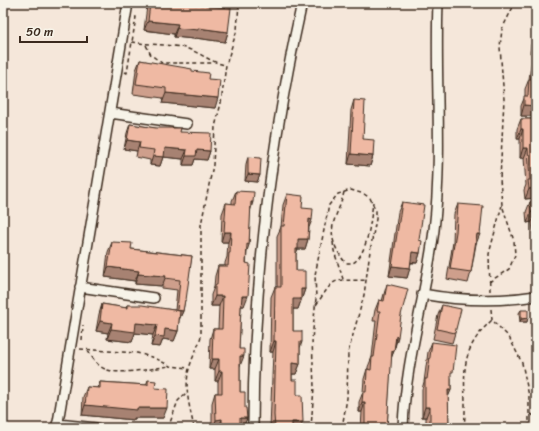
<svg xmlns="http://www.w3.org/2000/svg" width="539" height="431" font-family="Sriracha,sans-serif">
<rect width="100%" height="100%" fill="#f5e7da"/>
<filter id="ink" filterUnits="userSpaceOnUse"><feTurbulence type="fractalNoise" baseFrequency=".025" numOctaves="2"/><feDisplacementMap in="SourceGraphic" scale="8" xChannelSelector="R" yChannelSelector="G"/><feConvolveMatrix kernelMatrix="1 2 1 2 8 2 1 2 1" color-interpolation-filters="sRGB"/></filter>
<g filter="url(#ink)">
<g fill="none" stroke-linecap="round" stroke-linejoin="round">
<defs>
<path id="minor" d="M110,113L187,124
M80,287L154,298
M422,294C461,301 497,302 536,296
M57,424L97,428
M57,428L128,3
M253,428C253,285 271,143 302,3
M403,428C405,361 426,297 434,230C443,154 435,79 438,3"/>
</defs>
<use href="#minor" stroke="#3b2a1e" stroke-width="12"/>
<path stroke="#3b2a1e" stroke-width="1.5" stroke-dasharray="4 3" stroke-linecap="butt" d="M132,42C150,45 168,44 185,48C200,52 211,63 226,65
M146,45L151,55L162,63H214
M125,72L127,73L136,17H134
M344,192C339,215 325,226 337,250C340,255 342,259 346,263H353C368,254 371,218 373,202
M333,242L334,251L343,279
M489,282L509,269L515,255L514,241L502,205L500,179L504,99L500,47L502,29L515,3
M490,291L489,254L502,205
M316,305C338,273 331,282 367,280
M491,309L492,320L509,337L522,363L529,396V428
M82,340L83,325
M80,349L137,353L155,358L170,366L189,368
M88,351C92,357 97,366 105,369C118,376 155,368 170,366
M531,414L536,417
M168,428L178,401L186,393
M194,428C190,408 184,389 189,369C192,357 198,348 201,336V225L213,165L215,127L221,103L226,65L237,30L239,3
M311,428L314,387L312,340L316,298L315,275L329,205L338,194L351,190L364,194L370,198L376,211V219L370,251L364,295L348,353L347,398L342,428
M464,428C469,382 452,357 492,320"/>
<use href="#minor" stroke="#f7f3e8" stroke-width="9"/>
</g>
<path fill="#ce9f8c" stroke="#3b2a1e" d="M148,3H188V4L228,32L225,42L195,38L194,39L174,37V34L144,30L147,6Z
M536,30V116H521V106L525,96V89L529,79L533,53H530L531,45Z
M140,60L192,71L208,79L215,108L162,103L163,98L133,94L136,70Z
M354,100L363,139L373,156L370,166L348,164L351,110Z
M521,119H536V198L525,199L524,190L526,185L524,158H520V139H517V129Z
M130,124L180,132L210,151L207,160L195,159L193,165H183V159L163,157L160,166L150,165V160L136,157L137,151L124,149L127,133Z
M248,157L260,175L257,182L245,181L246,164Z
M236,191L250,210L249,245L247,251L244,306H241L239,349L240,366V392L247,418L243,428H212V403L215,393H218V381H215V369H209L210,339L213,329H218L219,306H211V295L214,287L215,276L218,266H225V263L227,257L228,242H221L222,214L226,203L232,204V201Z
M287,194L302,208L309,229L308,239L305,249H298L296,254V271L305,289L298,309H293V331L302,342L300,348V364L296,374H292V380L297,395L301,428H270L273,352H270L271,297L275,287H277V236L281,227L283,205Z
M536,201V255L533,256V245L534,240L532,222L527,223L526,212L530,202Z
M402,202L419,240L420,253L417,263H411L407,278L389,276L398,212Z
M458,204L476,244L471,272L468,283L447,279L453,242L454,214Z
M112,242L131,249L192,256L183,311L179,320L178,331L174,341L163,339L160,347L151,346L153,335L135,333L132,342L107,339L108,333L96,331L99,314L102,304L126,308L127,305L175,310L177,290L162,288V286L135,284V281L105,277L108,252Z
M387,284L401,315L394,351L391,358L387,428H394H361L362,412H359V402L363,392L364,379L367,369H368V367L372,357L376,321H373L375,310L379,300L382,301L384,294Z
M442,305L455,333L452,343L433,339L438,315Z
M521,310L527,322H520L519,313Z
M432,342L451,378V390L448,396L449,428H426V417H422V389L424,382L428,352Z
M148,380L155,388L163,418H134V420L82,415L83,397L87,387L98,388L100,382L146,385Z"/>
<path fill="#a78272" stroke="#3b2a1e" d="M148,21L178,24L174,34L144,30Z
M177,28H198L228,32L225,42L195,38L194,39L174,37Z
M166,93L218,98L215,108L162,103Z
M524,105L536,106V116H521Z
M521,129H523L520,139H517Z
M127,140L140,142L137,151L124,149Z
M165,148L187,150L183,159L163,157L160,166L150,165L153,156Z
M523,148H528L524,158H520Z
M197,150L210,151L207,160L195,159L193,165H183L186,156Z
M351,154L373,156L370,166L348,164Z
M248,174L260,175L257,182L245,181Z
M536,188V198L525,199L529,189Z
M251,202H253L250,212Z
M531,212H536L532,222L527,223Z
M309,219L312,220L308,230Z
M224,232H231L228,242H221Z
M477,234H480L476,244H474Z
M298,239H308L305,249H294Z
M536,248V255L533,256Z
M412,252L420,253L417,263L408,262Z
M392,266L410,268L407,278L389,276Z
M108,267L139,271L135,281L105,277Z
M138,274L166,276L162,286L135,284Z
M301,289H305L298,309H289L293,299Z
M215,296H223L219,306H211Z
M242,296H248L244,306H238Z
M177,310L183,311L179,320Z
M528,318L527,322H520L521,319Z
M100,321L112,323L108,333L96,331Z
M136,323L157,325L153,335L135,333L132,342L107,339L111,329Z
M165,329L178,331L174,341L163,339L160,347L151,346L155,336Z
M396,336L398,337L395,347Z
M274,341H276L273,352H270Z
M392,351H394L390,361Z
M240,356H244L240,366H236Z
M212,359H219L215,369H209Z
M292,363L300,364L296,374H288Z
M219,371H222L218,381H215Z
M448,390H451L447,400Z
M362,402H365L362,412H359Z
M85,405L137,408H167L163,418H134V420L82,415Z
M425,407H430L426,417H422Z
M240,418H247L243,428H236Z
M222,419L219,428H213L216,420Z
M292,422H303L301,428H290Z"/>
<path fill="#efb9a3" stroke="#3b2a1e" d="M150,3H188V4L231,8L228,32L198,28V30L177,28L178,24L148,21Z
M536,30V43H533Z
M536,47V106L524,105V96H528L529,79H531Z
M140,60L192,69V71L209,73L208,79L220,80L218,98L166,93V88L136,84Z
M354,100L365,101L363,139L374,140L373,156L351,154Z
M521,119H536V188L529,189L528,180H530L528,148H523V129H521Z
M130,124L156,128H181L180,132L211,133L210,151L197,150L196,156H186L187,150L165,148L164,157L153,156L154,150L139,148L140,142L127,140Z
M248,157L261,158L260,175L248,174Z
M236,191L254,192L253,202H251L249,245L247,244L246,263L250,264L248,296H242L241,307L239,349H244V356H240V392H245V408H246L247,418H240V428H222V419L216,420L215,393H222V371H219V359H212L213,329H222L223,296H215V285H217L218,266H228L229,253H230L231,232H224L226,203L235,204Z
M287,194L303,196L302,208L313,209L312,220L309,219L308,239H298V249H296V271H305V289H301V299H293V331H302V342H300V364L292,363V380H297V395H302L303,422H292V428H275L274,415L276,341H274L275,287H281V226H284Z
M536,201V212H531L530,202Z
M402,202L424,205L419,240L422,241L420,253L412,252L410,268L392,266Z
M458,204L483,206L480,234H477L471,272L450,269L456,232Z
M112,242L132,243L131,249L192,256L186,300H185L183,311L177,310L180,280L165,278L166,276L138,274L139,271L108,267Z
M387,284L408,289L401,315L398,337L396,336L394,351H392L387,428L394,427V428H365V402H362L363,392H366L367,369L371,370L372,357H374L380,311H377L379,300L384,301Z
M102,304L127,308V305H142L180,311L178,331L165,329L164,337L155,336L157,325L136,323L135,332L111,329L112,323L100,321Z
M442,305L461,309L455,333L437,329Z
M521,310H528V318L521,319Z
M432,342L456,345L453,372H451V390H448L449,428H430V407H425V379H427Z
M148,380L156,381L155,388L168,389L167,408H137V410L85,405L87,387L100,388V382L148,385Z"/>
</g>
<rect width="539" height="431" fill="none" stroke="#f7f3e8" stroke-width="16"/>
<rect x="8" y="8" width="523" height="415" fill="none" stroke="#3b2a1e" stroke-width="1.5" filter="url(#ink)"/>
<path d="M20 36v6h67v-6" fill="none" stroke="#3b2a1e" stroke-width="2"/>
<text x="26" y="36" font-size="12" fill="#3b2a1e" stroke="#f7f3e8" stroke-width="3" paint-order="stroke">50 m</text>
</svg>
